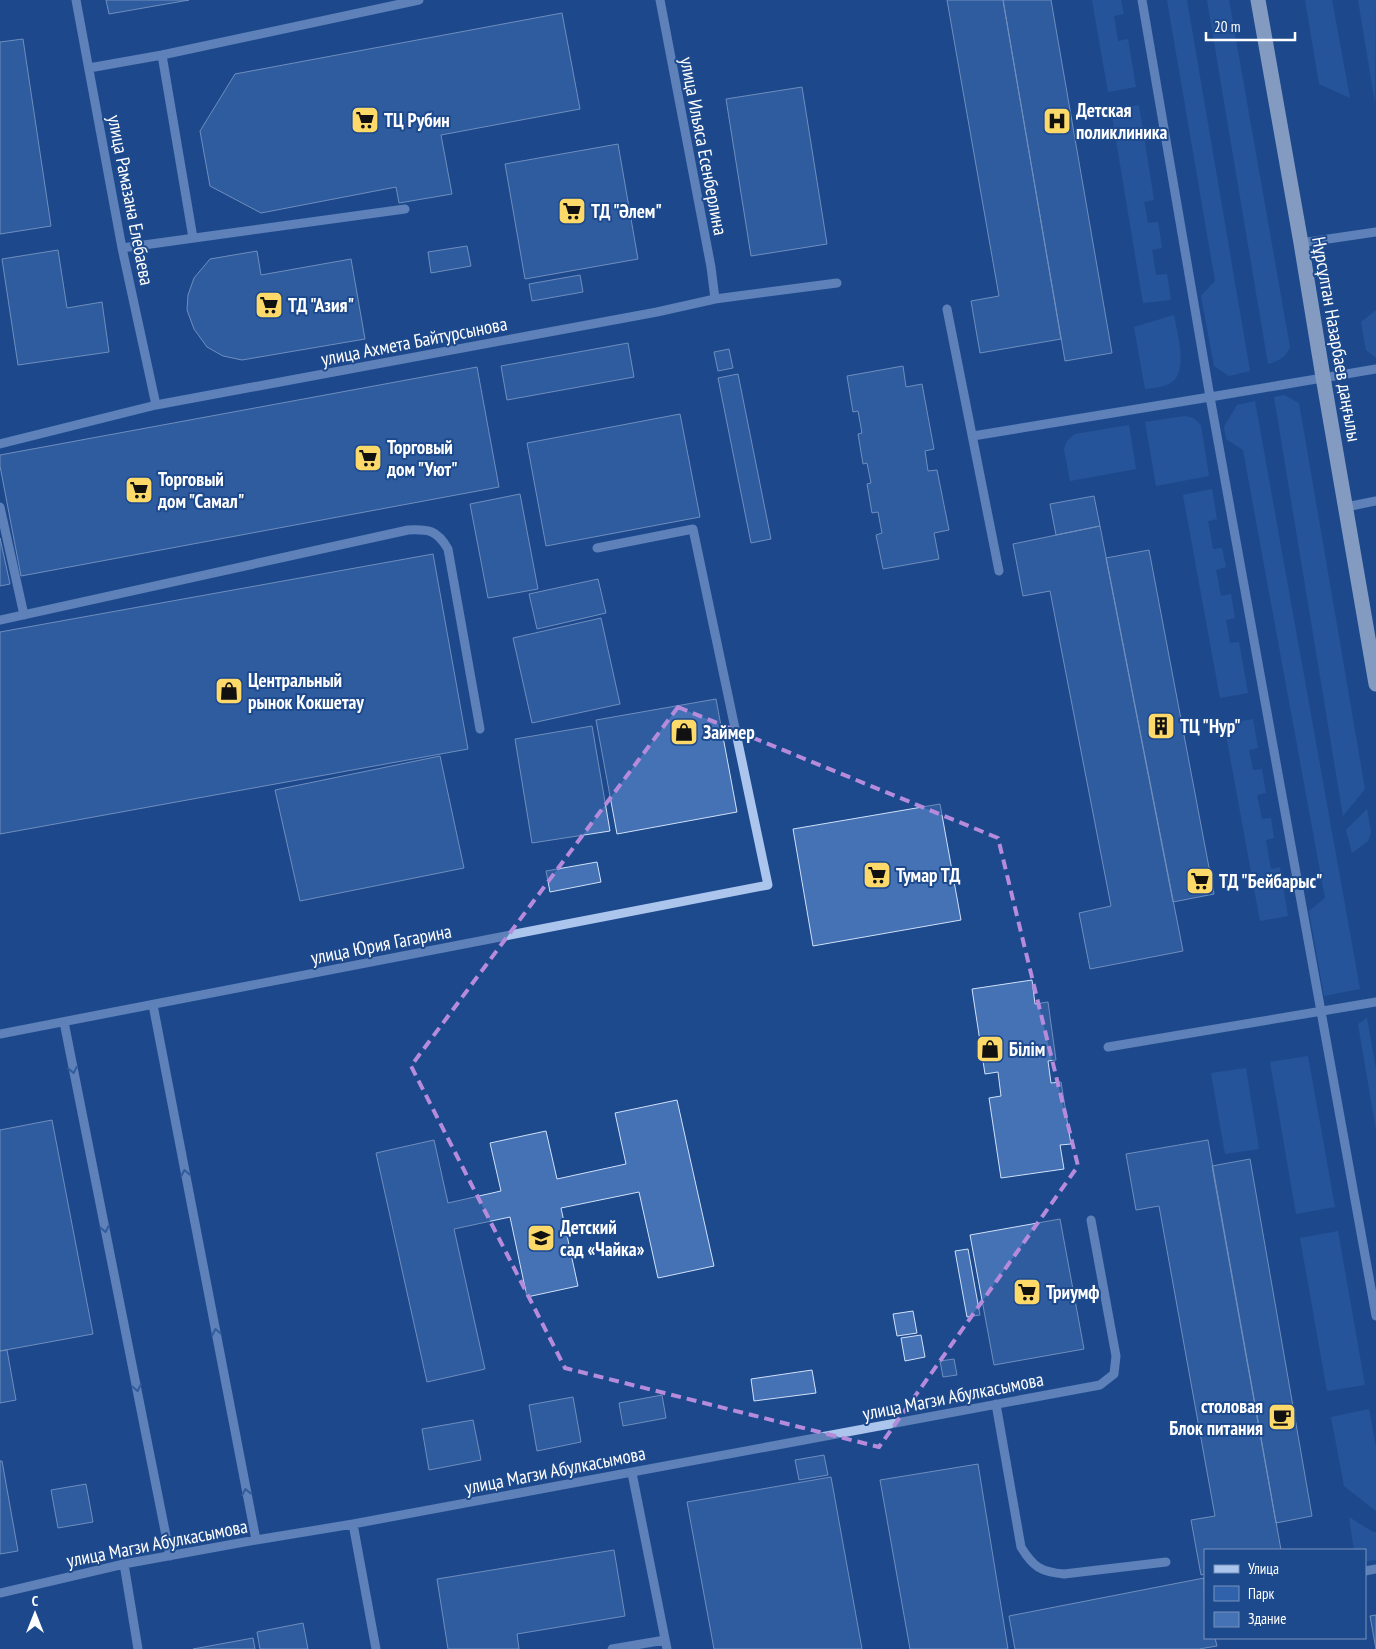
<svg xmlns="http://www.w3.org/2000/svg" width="1376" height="1649" font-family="'PT Sans Narrow',sans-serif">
<rect width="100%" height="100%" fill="#1d498d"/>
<path fill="#3062ab" d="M1092,0H1121L1124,14L1114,16L1118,41L1128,39L1136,87L1108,92Z
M1167,0H1187L1250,371L1229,376L1214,366L1201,296L1215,281Z
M1207,0H1229L1290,347C1285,358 1279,361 1268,364Z
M1305,0H1332L1350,98L1319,84Z
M1358,0H1376L1375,103Z
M1139,105L1154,200L1144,202L1148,223L1158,222L1162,248L1152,250L1156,275L1167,274L1171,300L1143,303L1111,110Z
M1376,310V358L1366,350L1361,322Z
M1174,315C1177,332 1188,370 1172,382C1165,387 1154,388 1145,389L1134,327Z
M1284,395L1299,403L1365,789L1343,816L1274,397Z
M1255,401L1360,989L1324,996L1309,911L1325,898L1243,450L1226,439L1224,427L1237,405Z
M1185,416L1193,418L1201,425L1209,476L1156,486L1145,422Z
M1129,425L1136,469L1070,481L1064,449L1067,441L1075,434Z
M1212,489L1217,519L1208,521L1213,549L1222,548L1226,567L1216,570L1221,596L1231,594L1235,618L1226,620L1230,643L1239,642L1248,693L1220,698L1183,495Z
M1253,719L1258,748L1249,750L1253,770L1262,769L1266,793L1257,795L1262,819L1271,818L1274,838L1266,840L1271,869L1280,867L1288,916L1260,921L1224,724Z
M1367,809L1371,832L1368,841L1352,853L1346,830Z
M1367,1018L1376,1069V1130L1358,1024Z
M1308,1056L1335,1207L1296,1214L1270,1062Z
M1246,1068L1259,1149L1225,1154L1211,1073Z
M1338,1231L1365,1385L1327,1391L1300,1238Z
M1369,1409L1376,1447V1511L1344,1486L1331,1417Z
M1349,1517L1373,1532H1376V1560L1367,1561L1365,1560V1550H1354Z"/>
<path fill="#4572b5" stroke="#d0e1f9" d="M106,0H189L109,14Z
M947,0H1003L1061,339L980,353L971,301L999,296Z
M1003,0H1051L1112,353L1065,361Z
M562,13L580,109L441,135L452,194L399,203L396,187L261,213L210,186L200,131L235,74Z
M23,39L51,226L0,234V42Z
M802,87L827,244L751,256L726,99Z
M618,144L638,259L525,279L505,164Z
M467,246L471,266L431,273L428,252Z
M58,250L67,308L102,302L109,352L18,365L2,259Z
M257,251L261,275L351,259L365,339L242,360L223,356L207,347L194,329L187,310L188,295L194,278L210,259Z
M580,275L583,292L532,301L529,284Z
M628,343L634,377L507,400L501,366Z
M729,349L733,368L718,371L714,352Z
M903,366L906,387L922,384L934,449L925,451L928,471L937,470L949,530L934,533L939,559L883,569L876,535L882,533L878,512L872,513L867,484L871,483L867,463L863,464L858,434L862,433L858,411L853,412L847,376Z
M477,367L499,487L21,576L0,466V455Z
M738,374L771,539L751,543L718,378Z
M680,414L700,517L546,546L527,443Z
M520,494L538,589L488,598L470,504Z
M1094,496L1100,526L1056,535L1050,504Z
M1100,526L1183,951L1090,969L1079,913L1111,906L1050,591L1023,596L1013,544Z
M0,538L10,584L0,586Z
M1149,550L1214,894L1173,902L1106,558Z
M433,554L468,749L0,834V632Z
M598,579L606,613L537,629L529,594Z
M601,618L620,704L532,723L513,638Z
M716,699L737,812L617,834L596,720Z
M592,726L610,831L532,843L515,739Z
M440,756L464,868L300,901L275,790Z
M940,804L961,920L813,946L793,829Z
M597,862L601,882L550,892L546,871Z
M1032,980L1035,1004L1048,1002L1056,1060L1048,1061L1051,1083L1061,1082L1071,1144L1060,1145L1064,1169L1001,1178L989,1098L1001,1096L998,1072L985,1074L972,989Z
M677,1100L714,1266L658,1278L639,1192L561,1208L578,1286L527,1297L510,1217L454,1229L485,1369L427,1382L376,1153L434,1140L448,1203L501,1191L490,1143L546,1131L557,1179L626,1164L615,1113Z
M52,1120L93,1334L0,1351V1130Z
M1208,1140L1281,1550H1205V1574L1201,1575L1191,1520L1215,1516L1159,1206L1136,1210L1126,1154Z
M1250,1159L1312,1516L1276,1523L1212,1166Z
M1060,1219L1084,1349L994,1365L970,1235Z
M968,1249L980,1315L967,1317L955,1251Z
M913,1311L917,1333L897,1336L893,1314Z
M921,1335L925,1357L905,1361L901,1338Z
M7,1350L16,1400L0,1403V1351Z
M954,1359L957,1375L943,1377L940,1361Z
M812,1370L816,1393L754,1401L751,1379Z
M662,1395L666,1418L623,1426L619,1403Z
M573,1397L581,1442L537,1451L529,1405Z
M473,1420L481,1460L429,1470L422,1429Z
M824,1455L828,1475L799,1480L795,1460Z
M0,1461H2L18,1551L0,1554Z
M978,1464L1008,1649H910L880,1480Z
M831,1477L862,1649H714L687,1502Z
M86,1484L93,1522L58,1528L51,1490Z
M614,1550L625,1616L517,1634L519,1649H448L437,1579Z
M1204,1578L1205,1638H1215L1217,1646L1199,1649H1015L1009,1616Z
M1376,1615V1649L1370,1616Z
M303,1623L308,1649H260L257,1632Z
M253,1638L255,1649H193Z"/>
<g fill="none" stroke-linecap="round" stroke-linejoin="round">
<path stroke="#abc5ed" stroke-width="9" d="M76,0L122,248L156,405
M660,0L711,267L715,299
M162,55L193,238
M89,68L162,55L419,0
M1301,243L1376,232
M122,248L405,209
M947,309L999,571
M1376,369L1210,397L1376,1316
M973,436L1210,397L1142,0
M0,444L156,405L657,312L715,299L837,283
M0,507L24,615
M1346,507L1376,501
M0,620L408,530C429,529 437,530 448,549L480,729
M153,1005L256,1540
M64,1022L170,1556
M0,1034L768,885L693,529L597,548
M1108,1047L1376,1002
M996,1404L1021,1547C1033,1567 1041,1572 1064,1574L1166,1562
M632,1473L667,1649
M353,1524L376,1649
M124,1564L138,1649
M1365,1571L1376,1569
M0,1593L124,1564L256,1540L353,1524L1100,1385L1114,1374L1116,1356L1091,1220
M612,1649L665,1640"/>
<path stroke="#fff" stroke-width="15" d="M1258,0L1301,243L1323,377L1376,684"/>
</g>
<defs><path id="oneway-chevron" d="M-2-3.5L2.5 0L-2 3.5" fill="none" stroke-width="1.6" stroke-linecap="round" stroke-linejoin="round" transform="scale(1.25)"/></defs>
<g stroke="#4f74af">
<use href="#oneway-chevron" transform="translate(73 1070) rotate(79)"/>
<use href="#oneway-chevron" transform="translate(185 1173) rotate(-101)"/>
<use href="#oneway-chevron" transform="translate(105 1229) rotate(79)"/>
<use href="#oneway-chevron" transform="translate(216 1332) rotate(-101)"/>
<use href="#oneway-chevron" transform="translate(137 1388) rotate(79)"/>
<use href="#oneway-chevron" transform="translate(246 1492) rotate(-101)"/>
</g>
<path d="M0 0H1376V1649H0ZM678,707L998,838L1078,1166L879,1447L565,1368L411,1066Z" fill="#1d498d" fill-opacity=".55" fill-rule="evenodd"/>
<path fill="none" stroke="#b68bdc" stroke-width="4" stroke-dasharray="10 6" stroke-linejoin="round" d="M678,707L998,838L1078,1166L879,1447L565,1368L411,1066Z"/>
<defs>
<symbol id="supermarket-square" viewBox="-11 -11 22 22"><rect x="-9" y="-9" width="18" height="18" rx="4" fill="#fcd969" stroke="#1d498d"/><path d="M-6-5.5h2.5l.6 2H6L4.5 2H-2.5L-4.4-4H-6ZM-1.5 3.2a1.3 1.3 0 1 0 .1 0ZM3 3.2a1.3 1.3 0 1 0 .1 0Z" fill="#111"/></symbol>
<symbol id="hospital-square" viewBox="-11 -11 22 22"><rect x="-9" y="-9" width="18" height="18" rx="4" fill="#fcd969" stroke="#1d498d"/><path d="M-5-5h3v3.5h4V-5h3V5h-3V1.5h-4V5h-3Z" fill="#111"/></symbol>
<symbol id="shop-square" viewBox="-11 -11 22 22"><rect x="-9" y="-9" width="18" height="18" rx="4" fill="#fcd969" stroke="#1d498d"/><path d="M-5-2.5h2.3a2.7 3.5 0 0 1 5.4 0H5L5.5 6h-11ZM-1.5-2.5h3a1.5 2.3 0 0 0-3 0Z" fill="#111"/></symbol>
<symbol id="building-square" viewBox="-11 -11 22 22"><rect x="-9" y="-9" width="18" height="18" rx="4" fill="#fcd969" stroke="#1d498d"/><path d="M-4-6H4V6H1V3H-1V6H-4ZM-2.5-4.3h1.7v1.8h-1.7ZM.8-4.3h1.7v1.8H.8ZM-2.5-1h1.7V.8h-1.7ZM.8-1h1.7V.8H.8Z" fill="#111"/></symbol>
<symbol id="school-square" viewBox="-11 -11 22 22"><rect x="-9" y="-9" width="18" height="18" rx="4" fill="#fcd969" stroke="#1d498d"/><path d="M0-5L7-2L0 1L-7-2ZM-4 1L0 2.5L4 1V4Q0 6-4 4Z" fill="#111"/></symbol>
<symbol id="cafe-square" viewBox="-11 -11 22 22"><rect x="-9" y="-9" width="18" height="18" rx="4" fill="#fcd969" stroke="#1d498d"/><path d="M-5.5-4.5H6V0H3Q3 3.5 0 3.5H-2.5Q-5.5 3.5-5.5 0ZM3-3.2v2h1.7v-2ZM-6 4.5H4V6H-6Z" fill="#111"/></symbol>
</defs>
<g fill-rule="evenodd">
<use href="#supermarket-square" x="349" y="104" width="32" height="32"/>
<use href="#hospital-square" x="1041" y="105" width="32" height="32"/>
<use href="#supermarket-square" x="556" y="195" width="32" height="32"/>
<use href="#supermarket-square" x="253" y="289" width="32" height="32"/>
<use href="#supermarket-square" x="352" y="442" width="32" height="32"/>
<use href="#supermarket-square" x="123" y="474" width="32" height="32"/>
<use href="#shop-square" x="213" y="675" width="32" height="32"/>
<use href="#building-square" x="1145" y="710" width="32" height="32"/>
<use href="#shop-square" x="668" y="716" width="32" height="32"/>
<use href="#supermarket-square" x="861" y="859" width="32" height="32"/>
<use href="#supermarket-square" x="1184" y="865" width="32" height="32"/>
<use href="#shop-square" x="974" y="1033" width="32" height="32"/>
<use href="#school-square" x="525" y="1222" width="32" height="32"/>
<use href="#supermarket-square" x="1011" y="1276" width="32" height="32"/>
<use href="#cafe-square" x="1266" y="1401" width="32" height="32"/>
</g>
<g text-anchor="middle" stroke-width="4" stroke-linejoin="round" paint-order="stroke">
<g font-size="19" font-weight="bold" fill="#fff" stroke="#1d498d" text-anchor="start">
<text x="1076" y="117">Детская<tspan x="1076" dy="22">поликлиника</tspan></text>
<text x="384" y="127">ТЦ Рубин</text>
<text x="591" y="218">ТД "Әлем"</text>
<text x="288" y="312">ТД "Азия"</text>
<text x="387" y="454">Торговый<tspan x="387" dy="22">дом "Уют"</tspan></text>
<text x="158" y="486">Торговый<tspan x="158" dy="22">дом "Самал"</tspan></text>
<text x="248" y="687">Центральный<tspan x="248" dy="22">рынок Кокшетау</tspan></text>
<text x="1180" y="733">ТЦ "Нур"</text>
<text x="703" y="739">Займер</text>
<text x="896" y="882">Тумар ТД</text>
<text x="1219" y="888">ТД "Бейбарыс"</text>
<text x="1009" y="1056">Білім</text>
<text x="560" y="1234">Детский<tspan x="560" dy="22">сад «Чайка»</tspan></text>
<text x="1046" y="1299">Триумф</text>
<text x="1263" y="1413" text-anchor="end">столовая<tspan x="1263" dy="22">Блок питания</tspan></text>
</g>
<g font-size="19" fill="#fff" stroke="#1d498d">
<text transform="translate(704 146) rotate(79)" y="7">улица Ильяса Есенберлина</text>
<text transform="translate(131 200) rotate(79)" y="7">улица Рамазана Елебаева</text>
<text transform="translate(1337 339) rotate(80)" y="7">Нұрсұлтан Назарбаев даңғылы</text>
<text transform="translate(414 341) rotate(-11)" y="7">улица Ахмета Байтурсынова</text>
<text transform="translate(381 944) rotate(-11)" y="7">улица Юрия Гагарина</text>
<text transform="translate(953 1396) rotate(-11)" y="7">улица Магзи Абулкасымова</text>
<text transform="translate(555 1470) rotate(-11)" y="7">улица Магзи Абулкасымова</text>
<text transform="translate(157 1543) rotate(-11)" y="7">улица Магзи Абулкасымова</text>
</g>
</g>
<rect x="1204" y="1549" width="162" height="90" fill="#1d498d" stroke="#7792bb"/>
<rect x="1214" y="1565" width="25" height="8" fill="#abc5ed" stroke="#7792bb"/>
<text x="1248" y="1574" font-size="15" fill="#ffffff">Улица</text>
<rect x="1214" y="1586" width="25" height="15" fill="#3062ab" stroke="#7792bb"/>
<text x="1248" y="1599" font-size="15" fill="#ffffff">Парк</text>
<rect x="1214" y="1612" width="25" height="15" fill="#4572b5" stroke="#7792bb"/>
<text x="1248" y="1624" font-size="15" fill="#ffffff">Здание</text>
<g transform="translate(35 1614)" stroke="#1d498d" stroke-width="4" paint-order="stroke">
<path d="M0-4L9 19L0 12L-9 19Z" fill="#ffffff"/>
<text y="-8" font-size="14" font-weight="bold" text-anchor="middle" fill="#ffffff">С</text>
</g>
<path d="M1206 32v8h89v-8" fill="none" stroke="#ffffff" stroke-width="2.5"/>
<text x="1214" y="32" font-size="15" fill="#ffffff" stroke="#1d498d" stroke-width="4" paint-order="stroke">20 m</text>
</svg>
